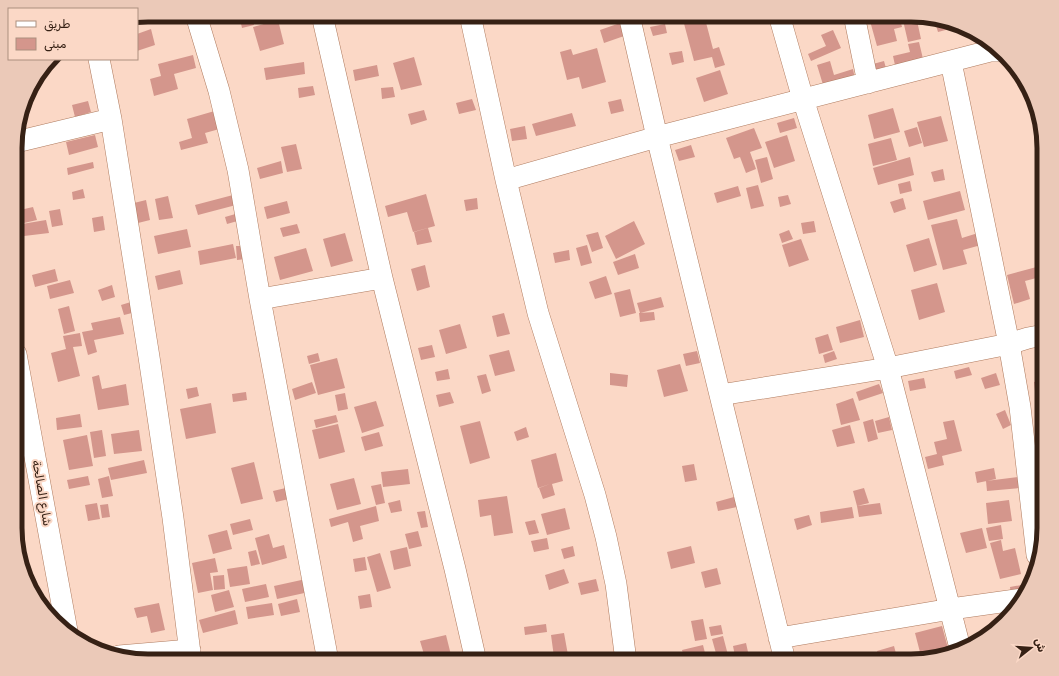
<svg xmlns="http://www.w3.org/2000/svg" width="1059" height="676" font-family="Rubik,Vazirmatn,sans-serif">
<rect width="100%" height="100%" fill="#fbd8c6"/>
<path fill="#d4968c" d="M239,15H251L254,25L242,28Z
M414,15H435L436,17L416,22Z
M687,15H704L713,49L719,47L725,65L715,68L712,57L694,61L682,16Z
M864,15H899L902,27L894,29L897,41L877,46L870,21L866,22Z
M906,15L916,16L921,39L908,42L902,16Z
M934,19L953,22L956,24L957,27L938,32Z
M278,20L284,44L260,51L253,27Z
M623,22L627,35L604,43L600,30Z
M665,24L667,33L653,36L650,27Z
M151,29L155,45L137,51V34Z
M833,30L841,48L811,61L808,54L826,46L821,35Z
M919,42L924,63L896,70L893,56L910,52L908,44Z
M597,48L606,82L582,89L579,77L567,80L560,52L571,49L573,55Z
M682,51L684,62L672,65L669,53Z
M193,55L196,68L174,74L178,89L154,96L150,79L161,76L158,64Z
M414,57L422,85L401,90L393,63Z
M830,61L834,75L853,69L855,79L824,88L817,65Z
M884,61L887,72L876,75L873,64Z
M304,62L305,74L266,80L264,68Z
M377,65L379,76L355,81L353,70Z
M720,70L728,94L704,102L696,78Z
M313,86L315,95L299,98L298,88Z
M393,87L395,97L382,99L381,88Z
M472,99L476,110L459,114L456,103Z
M621,99L624,111L611,114L608,102Z
M88,101L91,112L75,117L72,105Z
M893,108L900,132L874,139L868,115Z
M218,110L223,128L205,133L208,143L181,150L179,142L192,138L187,119Z
M424,110L427,120L411,125L408,114Z
M572,113L576,126L536,136L532,124Z
M941,116L948,141L924,147L917,122Z
M794,118L797,128L780,133L777,123Z
M525,126L527,139L512,141L510,129Z
M917,127L922,143L909,147L904,131Z
M754,128L762,148L750,152L756,169L746,173L740,157L734,159L726,138Z
M95,135L98,147L69,155L66,142Z
M787,135L795,161L774,168L765,142Z
M891,138L897,160L873,166L868,144Z
M296,144L302,169L287,172L281,147Z
M691,145L695,157L679,161L675,150Z
M767,157L773,179L761,183L755,160Z
M910,157L914,175L878,185L873,168Z
M281,161L283,173L260,179L257,168Z
M93,162L94,168L68,175L67,168Z
M943,169L945,180L934,182L931,172Z
M910,181L912,191L900,194L898,184Z
M758,185L764,206L751,209L746,188Z
M738,186L741,196L717,203L714,193Z
M83,189L85,198L73,200L72,192Z
M960,191L965,210L928,220L923,201Z
M426,194L435,226L413,232L407,212L388,217L385,206Z
M233,195L236,205L198,215L195,205Z
M788,195L791,204L780,207L778,197Z
M168,196L173,218L159,220L155,199Z
M477,198L478,209L466,211L464,200Z
M903,198L906,209L894,213L890,202Z
M146,200L150,220L138,223L134,203Z
M287,201L290,213L267,219L264,207Z
M33,207L37,220L24,223L20,210Z
M60,209L63,225L52,227L49,211Z
M239,213L241,220L227,224L225,217Z
M103,216L105,230L94,232L92,218Z
M957,219L962,238L978,233L981,245L963,250L967,264L943,270L931,225Z
M46,220L49,233L24,236L22,224Z
M634,221L645,244L616,259L605,236Z
M814,221L816,232L803,234L801,223Z
M297,224L300,233L283,237L280,228Z
M428,228L432,242L417,245L414,232Z
M187,229L191,247L158,254L154,236Z
M789,230L793,239L782,243L779,234Z
M598,232L603,248L592,252L586,235Z
M345,233L353,261L331,267L323,239Z
M929,238L937,265L914,272L906,245Z
M801,239L809,260L789,267L782,245Z
M233,244L236,258L200,265L198,251Z
M587,245L592,263L581,266L576,248Z
M236,246H245L246,259L237,260Z
M306,248L313,271L280,280L274,257Z
M569,250L570,260L555,263L553,253Z
M635,254L639,268L618,275L613,262Z
M425,265L430,287L417,291L411,269Z
M1044,265V276L1025,281L1030,299L1014,304L1007,275Z
M55,269L58,281L35,287L32,275Z
M180,270L183,284L158,290L155,276Z
M606,276L612,294L595,299L589,282Z
M70,280L74,293L50,299L47,286Z
M937,283L945,312L919,320L911,290Z
M112,285L115,297L102,301L98,290Z
M630,289L636,313L620,317L614,293Z
M661,297L664,307L640,313L637,303Z
M134,301L136,312L124,315L121,305Z
M69,306L75,331L64,334L58,309Z
M654,312L655,320L640,322L639,313Z
M504,313L510,334L497,337L492,316Z
M120,317L124,334L94,340L97,352L88,355L82,332L93,330L91,323Z
M860,320L864,337L840,343L836,327Z
M460,324L467,348L446,354L439,330Z
M80,333L82,346L73,347L80,376L58,382L51,353L66,349L63,336Z
M828,334L833,350L819,354L815,338Z
M432,345L435,357L421,360L418,348Z
M509,350L515,371L495,376L489,355Z
M697,351L700,363L686,366L683,354Z
M834,351L837,359L825,363L823,355Z
M318,353L320,361L309,364L307,356Z
M337,358L345,388L318,395L310,365Z
M680,364L688,391L664,397L657,370Z
M969,367L972,375L956,379L954,371Z
M448,369L450,379L437,381L435,372Z
M610,373L628,375L627,387L610,385Z
M996,373L1000,385L985,389L981,378Z
M486,374L491,391L482,394L477,376Z
M99,375L102,389L126,384L129,405L98,410L92,377Z
M924,378L926,388L910,391L908,381Z
M1044,380V390L1035,391L1034,382Z
M312,382L316,393L295,400L292,389Z
M879,384L883,393L859,401L856,392Z
M197,387L199,396L188,399L186,389Z
M246,392L247,400L233,402L232,394Z
M450,392L454,403L439,407L436,395Z
M345,393L348,409L338,411L335,395Z
M853,398L860,420L841,425L836,404Z
M376,401L384,426L362,433L354,407Z
M211,403L216,433L186,439L180,409Z
M1005,410L1011,425L1003,429L996,414Z
M80,414L82,427L57,430L56,418Z
M336,415L338,422L316,428L314,420Z
M889,417L892,430L878,433L875,421Z
M873,419L878,439L868,442L863,422Z
M954,420L962,451L942,456L944,465L928,469L925,457L937,454L934,442L947,439L943,422Z
M480,421L490,458L470,464L460,426Z
M338,424L345,452L319,459L312,430Z
M850,425L855,443L837,447L832,430Z
M526,427L529,437L517,441L514,432Z
M102,430L106,456L94,458L90,432Z
M139,430L142,451L114,454L111,434Z
M379,432L383,446L365,451L361,437Z
M87,435L93,466L69,470L63,440Z
M556,453L563,481L552,484L555,495L543,499L539,488L550,484L538,488L531,460Z
M144,460L147,473L111,480L108,468Z
M254,462L263,499L241,504L231,468Z
M694,464L697,480L685,482L682,466Z
M994,468L996,479L977,483L975,472Z
M408,469L410,484L383,487L381,472Z
M88,476L90,485L69,489L67,480Z
M109,476L113,496L102,498L98,479Z
M1018,477L1020,488L987,491L986,481Z
M354,478L361,504L337,510L330,484Z
M381,484L385,503L376,505L371,486Z
M290,487L293,498L276,502L273,491Z
M864,488L869,503L857,506L853,491Z
M507,496L513,533L494,536L491,515L480,517L478,500Z
M734,497L737,507L718,511L716,502Z
M400,500L402,511L391,513L388,503Z
M1009,500L1012,521L988,524L986,503Z
M97,503L100,519L88,521L85,505Z
M880,503L882,514L859,517L857,506Z
M108,504L110,517L102,518L100,505Z
M376,506L379,521L360,526L363,539L353,542L348,522L331,527L329,519Z
M852,507L854,518L821,523L820,512Z
M565,508L570,529L547,535L541,514Z
M425,511L428,527L421,528L417,512Z
M809,515L812,525L797,530L794,519Z
M250,519L253,530L233,535L230,524Z
M535,520L539,533L529,535L525,522Z
M1001,525L1003,539L989,541L986,528Z
M982,528L987,548L966,553L960,533Z
M227,530L232,549L213,554L208,535Z
M418,531L422,546L409,549L405,534Z
M269,534L273,548L284,545L287,558L262,565L255,538Z
M547,538L549,549L534,552L531,541Z
M1001,540L1003,551L1015,548L1021,574L1000,579L990,543Z
M573,546L575,556L564,559L561,549Z
M691,546L695,563L671,569L667,552Z
M407,547L411,566L394,570L390,551Z
M256,550L260,564L251,566L248,552Z
M380,553L391,588L377,592L367,557Z
M365,557L367,570L355,572L353,559Z
M215,558L218,572L210,573L213,590L198,593L192,563Z
M247,566L250,584L230,587L227,569Z
M717,568L721,584L705,588L701,572Z
M564,569L569,583L549,590L545,575Z
M224,575L225,589L214,590L213,576Z
M306,579L309,592L277,599L274,586Z
M596,579L599,591L581,595L578,583Z
M266,584L269,597L245,602L242,589Z
M1027,584L1024,594L1011,596L1010,587Z
M229,590L234,607L215,612L211,595Z
M370,594L372,607L360,609L358,596Z
M297,599L300,612L281,616L278,604Z
M159,603L165,630L151,633L147,616L137,618L134,608Z
M272,603L274,615L248,619L246,607Z
M235,610L238,624L203,633L199,620Z
M703,619L707,639L695,641L691,621Z
M546,624L547,632L525,635L524,627Z
M721,625L723,634L711,636L709,627Z
M942,626L949,652L922,660L915,633Z
M564,633L568,655L554,657L551,635Z
M446,635L452,659L447,661H426L420,641Z
M723,636L728,655L717,657L712,639Z
M746,643L748,652L735,656L733,646Z
M703,645L707,661H685L682,650Z
M894,646L898,661H880L877,651Z
M754,652L756,661H729V659Z
M247,656L248,661H231Z"/>
<g fill="none" stroke-linecap="round" stroke-linejoin="round">
<defs>
<path id="street" d="M196,15L219,91L238,170L260,299L328,661
M322,15L382,278L455,569L476,661
M470,15L506,180L538,313L595,495L606,537L616,584L626,661
M629,15L657,137L785,661
M779,15L803,99L888,368L960,648
M854,15L868,83
M99,59L111,119L149,357L173,518L191,661
M951,62L1009,344L1020,407L1037,555
M16,142L111,119
M506,180L657,137L990,51H998
M260,299L382,278
M16,354L67,631
M720,395L888,368L1009,344L1028,338L1044,335
M779,638L951,609L1023,599
M119,656L190,650"/>
</defs>
<use href="#street" stroke="#af7b5f" stroke-width="22"/>
<use href="#street" stroke="#fff" stroke-width="21"/>
</g>
<g text-anchor="middle" stroke-width="4" stroke-linejoin="round" paint-order="stroke">
<g font-size="12" fill="#362115" stroke="#fbd8c6">
<text transform="translate(42 493) rotate(80)" y="4">شارع الصالحة</text>
</g>
</g>
<path d="M0 0H1059V676H0ZM148 22H911A126 126 0 0 1 1037 148V528A126 126 0 0 1 911 654H148A126 126 0 0 1 22 528V148A126 126 0 0 1 148 22Z" fill="#ebc9b8" fill-rule="evenodd"/>
<path fill="none" stroke="#362115" stroke-width="5" d="M148 22H911A126 126 0 0 1 1037 148V528A126 126 0 0 1 911 654H148A126 126 0 0 1 22 528V148A126 126 0 0 1 148 22Z"/>
<rect x="8" y="8" width="130" height="52" fill="#fbd8c6" stroke="#ac8f7f"/>
<rect x="16" y="21" width="20" height="6" fill="#ffffff" stroke="#ac8f7f"/>
<text x="44" y="28" font-size="12" fill="#362115">طريق</text>
<rect x="16" y="38" width="20" height="12" fill="#d4968c" stroke="#ac8f7f"/>
<text x="44" y="48" font-size="12" fill="#362115">مبنى</text>
<g transform="translate(1031 648) rotate(73)" stroke="#fbd8c6" stroke-width="3" paint-order="stroke">
<path d="M0-3L7 15L0 10L-7 15Z" fill="#362115"/>
<text y="-6" font-size="11" font-weight="bold" text-anchor="middle" fill="#362115">ش</text>
</g>
</svg>
